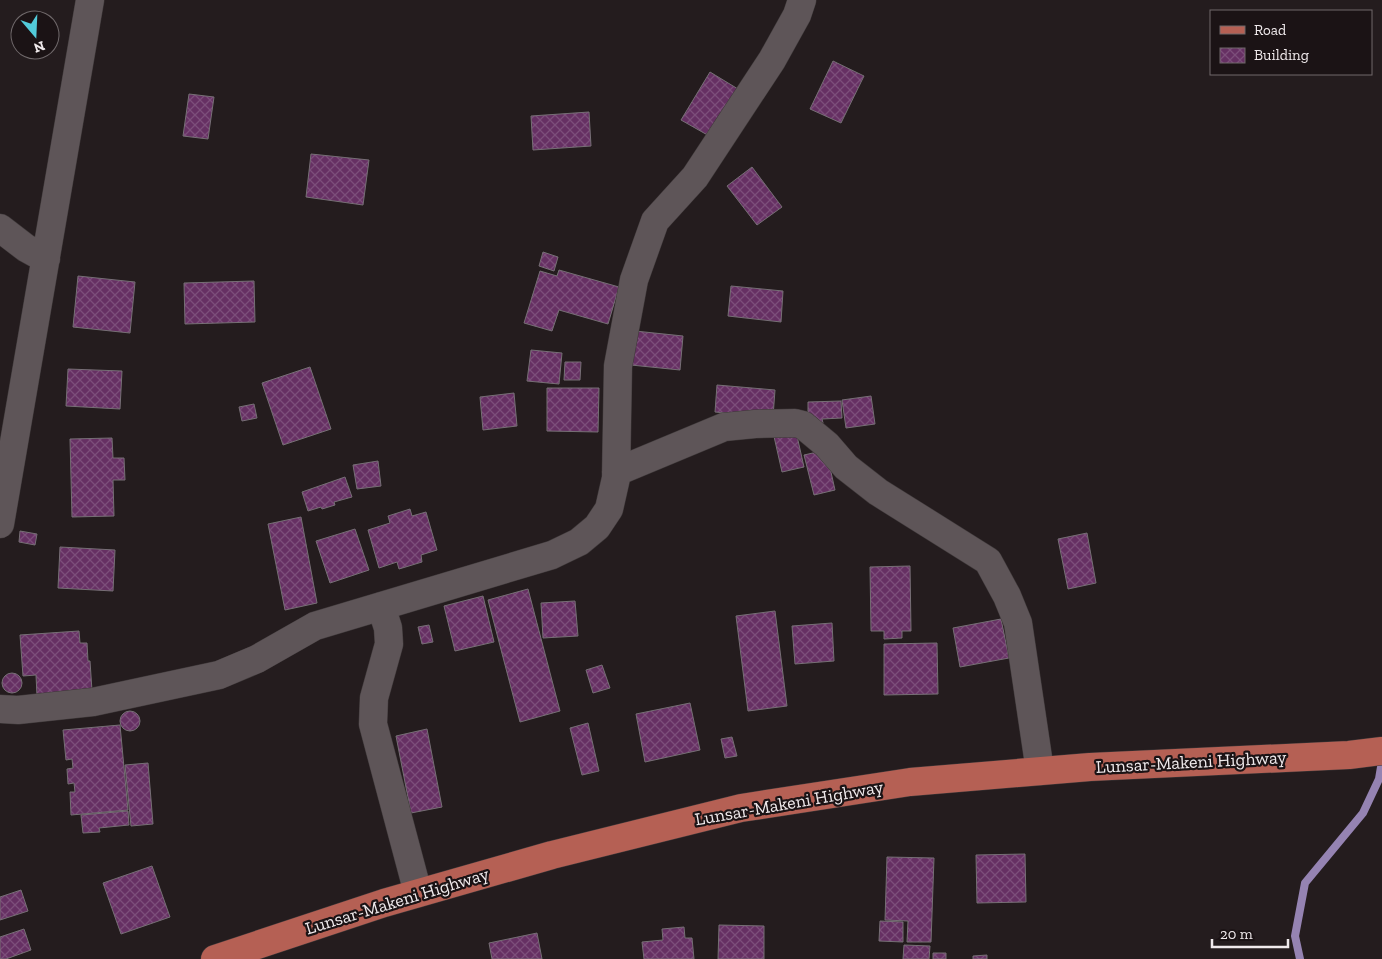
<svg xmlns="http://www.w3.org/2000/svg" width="1382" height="959" font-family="'Zilla Slab',serif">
<defs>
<pattern id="building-cross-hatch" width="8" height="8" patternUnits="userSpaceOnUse" patternTransform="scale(1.25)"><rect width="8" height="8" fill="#663063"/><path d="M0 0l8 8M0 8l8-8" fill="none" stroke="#7c4e7a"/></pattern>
</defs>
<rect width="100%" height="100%" fill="#241c1e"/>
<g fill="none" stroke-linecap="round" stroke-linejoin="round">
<path stroke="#9583b2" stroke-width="8" d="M1300,959L1295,936L1305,883L1363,813L1379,779L1382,761"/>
</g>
<path fill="url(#building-cross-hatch)" stroke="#766f75" d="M833,61L864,76L841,123L810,109Z
M710,72L738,89L711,137L681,120Z
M189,94L214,97L208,139L183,136Z
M589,112L591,146L533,150L531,116Z
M311,154L369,160L363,205L306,197Z
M752,167L782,207L757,225L727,186Z
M543,252L558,257L554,271L539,266Z
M559,270L619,287L608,324L559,310L552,331L524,323L540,271L557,276Z
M78,276L135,282L130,333L73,327Z
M254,281L255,322L185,324L184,283Z
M731,286L783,291L781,322L728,316Z
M635,331L683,336L680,370L631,365Z
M531,350L562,353L559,384L527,381Z
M565,362H581L580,380H564Z
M310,367L331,429L283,445L262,383Z
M68,369L122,371L120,409L66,406Z
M717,385L775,390L773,417L715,412Z
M547,388H599L598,432L547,431Z
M514,393L517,426L483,430L480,397Z
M871,396L875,424L846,428L842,400Z
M841,401L842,418L822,419L823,423H808V402Z
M254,404L257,418L242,421L239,407Z
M795,427L804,467L782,472L773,432Z
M112,438L113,458H124L125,480H113L114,516L72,517L70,439Z
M826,450L835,490L814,495L804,455Z
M378,461L381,486L357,489L353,465Z
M345,477L352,497L334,502L335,505L322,509L321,507L308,511L302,492Z
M410,509L412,516L426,512L437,550L421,555L422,562L399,569L397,562L379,568L368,530L390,523L388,516Z
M301,517L317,603L285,610L268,524Z
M355,529L369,570L330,583L316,541Z
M20,531L37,534L35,545L19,542Z
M1087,533L1096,583L1068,589L1058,539Z
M60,547L115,550L113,591L58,588Z
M910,566L911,631H902V638L884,639V631H871L870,567Z
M528,589L560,711L520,722L488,600Z
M483,596L494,642L455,651L444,606Z
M575,601L578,636L543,638L541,603Z
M775,611L787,706L748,711L736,616Z
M1001,619L1009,658L960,667L953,628Z
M832,623L834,661L795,664L792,626Z
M429,625L433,642L422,644L418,627Z
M79,631L80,643H87L88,661H90L92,691L37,696L36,675L23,676L20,635Z
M937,643L938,694L884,695V644Z
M602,665L610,688L593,693L586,670Z
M2 683a10 10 0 1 1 20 0a10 10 0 1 1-20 0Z
M690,703L700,750L645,762L636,714Z
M120 721a10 10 0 1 1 20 0a10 10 0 1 1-20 0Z
M588,723L599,771L582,775L570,728Z
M120,725L128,810L71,815L70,792H75L74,783L68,784L67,769L73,768L72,759L66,760L63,730Z
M427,729L442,807L411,813L396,736Z
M732,737L737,756L725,758L721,739Z
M148,763L153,824L131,826L125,765Z
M128,811L129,825L99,828L100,832L83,833L81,815Z
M1025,854L1026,902L977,903L976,855Z
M887,857L934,858L931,942H907L908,921L885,920Z
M152,866L170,917L121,934L103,883Z
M21,890L28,911L0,920V897Z
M880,921L903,922V942L879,941Z
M719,925L764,926V959H718Z
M684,927L685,938H692L694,959H644L642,942L663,940L662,929Z
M24,929L31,950L6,959H0V937Z
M537,933L542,959H492L489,943Z
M904,945L930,946L929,959H903Z
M933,953H946V959H933Z
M987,955V959H973V956Z"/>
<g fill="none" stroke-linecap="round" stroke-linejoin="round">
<defs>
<path id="minor" d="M0,228L26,248L46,259
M616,472L724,427L755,424L795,423L803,425L827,445L846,467L878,492L988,561L1007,596L1018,623L1040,771
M0,524L90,0
M381,606L388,628L389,644L374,698L373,724L418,893
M0,709L18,710L93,702L219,675L257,659L315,626L552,555L579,542L597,527L609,509L616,478L618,366L634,280L655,221L695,177L772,60L797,15L802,0"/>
<path id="major" d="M215,959L384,903L552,855L741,808L910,782L1090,767L1349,755L1382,751"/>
</defs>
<use href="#minor" stroke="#3f393a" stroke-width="29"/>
<use href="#major" stroke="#3f393a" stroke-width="29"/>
<use href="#minor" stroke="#5e5558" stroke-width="28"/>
<use href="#major" stroke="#b56054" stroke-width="28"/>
</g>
<g text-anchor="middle" stroke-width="4.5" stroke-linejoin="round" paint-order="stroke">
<g font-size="18" fill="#f0eaec" stroke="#1b1315">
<text transform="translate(1191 762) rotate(-3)" y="6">Lunsar-Makeni Highway</text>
<text transform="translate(789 803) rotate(-10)" y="6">Lunsar-Makeni Highway</text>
<text transform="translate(397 901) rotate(-17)" y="6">Lunsar-Makeni Highway</text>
</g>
</g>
<rect x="1210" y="10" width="162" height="65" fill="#1b1315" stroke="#70696b"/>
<rect x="1220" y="26" width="25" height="8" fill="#b56054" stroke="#70696b"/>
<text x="1254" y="35" font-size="15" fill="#f0eaec">Road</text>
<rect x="1220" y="48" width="25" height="15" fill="url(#building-cross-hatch)" stroke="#70696b"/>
<text x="1254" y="60" font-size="15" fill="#f0eaec">Building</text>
<g transform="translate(35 35) rotate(161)"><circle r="24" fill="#1b1315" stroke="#70696b"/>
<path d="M0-4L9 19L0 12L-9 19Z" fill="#52cbda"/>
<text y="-8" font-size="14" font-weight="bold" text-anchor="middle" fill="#f0eaec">N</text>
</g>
<path d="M1212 939v8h76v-8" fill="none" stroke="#f0eaec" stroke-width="2.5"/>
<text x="1220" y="939" font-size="15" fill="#f0eaec" stroke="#1b1315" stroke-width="4" paint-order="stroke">20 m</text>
</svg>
